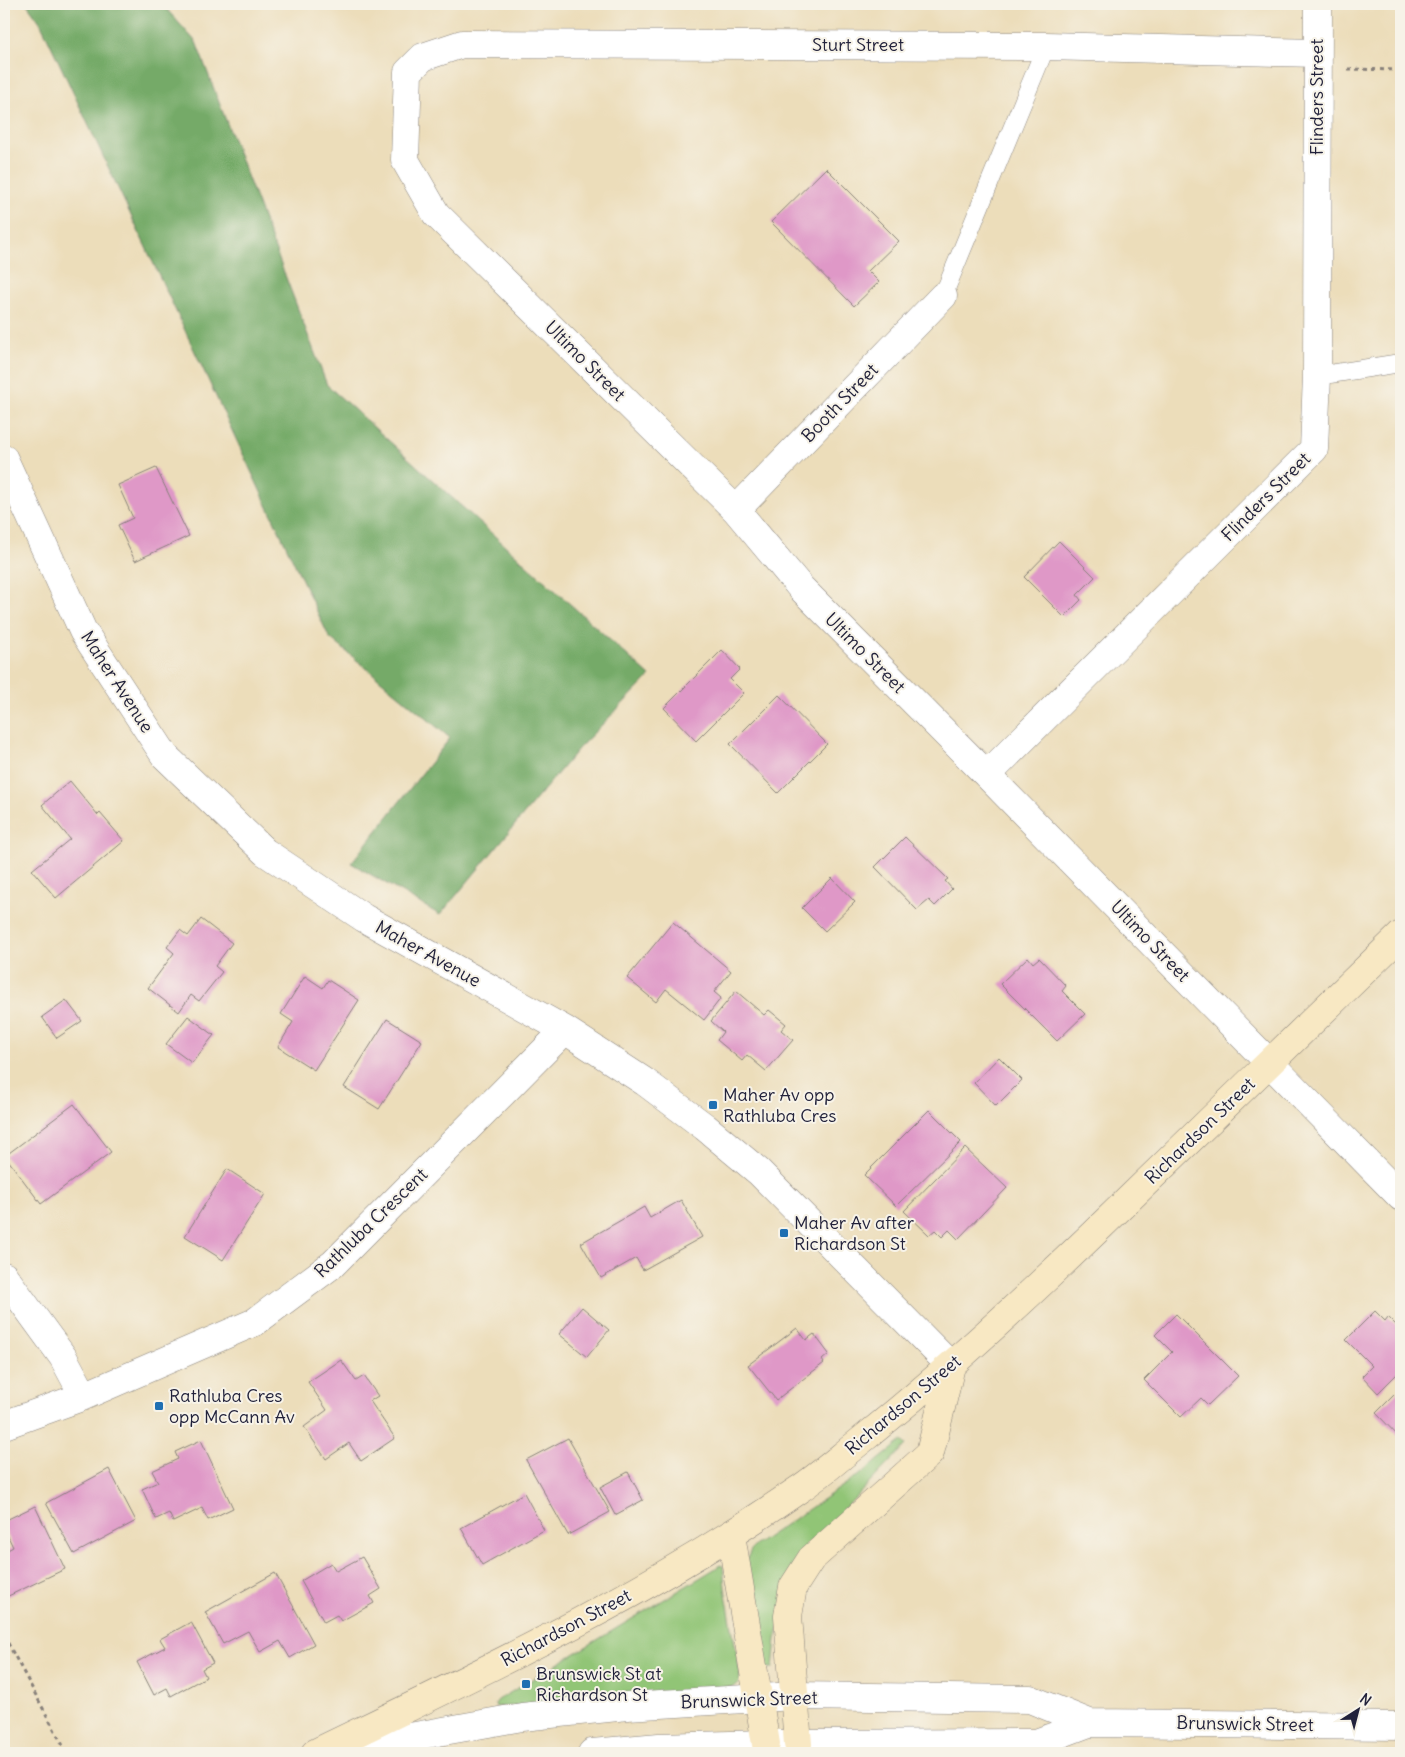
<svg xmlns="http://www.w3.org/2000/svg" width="1405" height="1757" font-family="Delius,sans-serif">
<rect width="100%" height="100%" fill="#f7f3e8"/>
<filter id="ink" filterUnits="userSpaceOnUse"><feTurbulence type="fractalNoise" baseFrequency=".02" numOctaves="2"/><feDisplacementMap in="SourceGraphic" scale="10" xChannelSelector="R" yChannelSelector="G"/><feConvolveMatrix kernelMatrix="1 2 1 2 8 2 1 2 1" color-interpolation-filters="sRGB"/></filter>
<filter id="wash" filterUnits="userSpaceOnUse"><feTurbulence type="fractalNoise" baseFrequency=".0096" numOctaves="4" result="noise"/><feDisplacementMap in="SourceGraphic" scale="20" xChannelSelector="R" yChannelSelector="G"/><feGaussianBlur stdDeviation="1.12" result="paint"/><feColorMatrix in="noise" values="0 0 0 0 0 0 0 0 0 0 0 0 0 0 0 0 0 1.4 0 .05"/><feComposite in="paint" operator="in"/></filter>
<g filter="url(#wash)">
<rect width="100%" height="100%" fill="#ecddba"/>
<path fill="#91c576" stroke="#5a7458" d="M902,1441L906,1445L800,1555L776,1639L773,1668H766L746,1561L751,1550L757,1544L865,1471Z
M721,1565L723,1566L725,1588L740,1673C740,1680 740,1683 734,1687L574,1702L496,1707L495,1704L498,1700Z"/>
<path fill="#74aa67" stroke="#4b6651" d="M27,4H162L196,42L327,385L650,676L578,749L440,915L351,863L450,738L329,637L40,22Z"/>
<g id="blocks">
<path fill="#df98c7" d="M826,168L899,241L868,271L879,282L854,306L771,222Z
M156,468L189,536L135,561L118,525L133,518L118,485Z
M1059,541L1095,577L1077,595L1081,600L1064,617L1024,577Z
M722,650L740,669L730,679L744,693L696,741L664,708Z
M779,695L827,744L778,793L730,744Z
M70,781L98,815L100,813L124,841L56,898L32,870L70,839L42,805Z
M905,837L948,879L945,881L952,889L935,906L929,900L917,910L875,867Z
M832,878L855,902L825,931L802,908Z
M201,919L232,943L215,966L222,972L199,1001L191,995L179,1012L148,988L174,953L167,947L180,930L188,936Z
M673,922L731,971L714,992L721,998L704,1020L666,989L656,1002L627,978Z
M1028,957L1033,963L1039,958L1066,986L1062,991L1085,1014L1057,1041L1000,984Z
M305,976L323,988L328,980L359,1000L314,1070L278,1047L293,1022L281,1014Z
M736,991L764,1015L769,1010L786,1024L781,1030L793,1040L766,1071L747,1055L742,1061L717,1040L723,1032L711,1021Z
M66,1000L82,1021L57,1038L42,1017Z
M188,1016L214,1035L192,1063L166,1044Z
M387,1019L422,1041L379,1109L344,1087Z
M999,1057L1022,1080L996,1106L974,1083Z
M74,1104L111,1152L41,1204L5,1156Z
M929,1110L961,1142L896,1206L864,1175Z
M965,1148L1007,1188L958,1239L949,1230L942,1237L935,1230L929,1235L904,1211Z
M227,1169L265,1194L223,1260L185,1236Z
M681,1200L702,1237L643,1270L636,1258L601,1278L581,1243L644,1207L650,1218Z
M582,1307L609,1330L587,1357L559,1334Z
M1375,1311L1385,1321L1388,1317L1401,1330V1370L1378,1393L1362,1376L1372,1366L1346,1340Z
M1176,1314L1238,1376L1208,1405L1201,1398L1181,1417L1144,1380L1172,1352L1155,1335Z
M797,1328L806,1340L814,1334L829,1354L822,1360L824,1363L776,1400L748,1365Z
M341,1360L356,1381L364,1376L378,1396L370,1401L395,1438L361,1461L349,1443L326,1459L304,1427L327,1410L308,1382Z
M1401,1388V1439L1376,1413Z
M568,1438L610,1512L568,1535L526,1460Z
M201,1440L233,1508L208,1520L202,1508L173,1522L169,1513L156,1519L142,1489L158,1482L152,1471L178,1459L175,1452Z
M109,1469L136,1521L74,1554L46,1503Z
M628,1472L643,1500L615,1515L600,1487Z
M524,1493L544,1530L482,1565L461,1528Z
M35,1506L65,1569L4,1598V1552L13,1547L4,1528V1521Z
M362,1557L381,1589L370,1596L374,1603L341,1621L337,1615L324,1622L301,1581L331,1563L336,1571Z
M275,1573L314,1644L290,1658L280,1641L260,1652L248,1631L223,1644L205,1612Z
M191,1622L213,1663L202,1669L206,1677L171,1696L167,1688L154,1695L137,1662L165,1647L160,1639Z"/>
</g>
</g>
<g filter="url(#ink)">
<use href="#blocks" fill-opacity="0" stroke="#87807a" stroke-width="1"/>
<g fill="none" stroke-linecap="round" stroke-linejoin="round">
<defs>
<path id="lane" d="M943,296L1046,46
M1317,376L1394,364"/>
<path id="street" d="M1317,53L1046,46L462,44L423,57L408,72L405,160L436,214L736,510L801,588L987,775L1401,1197
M4,459L83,631L165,756L265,852L364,918L565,1030L645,1082L705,1127L759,1172L951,1366
M736,510L943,296
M987,775L1314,449L1317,376L1318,4
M4,1276L63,1357L84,1396
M4,1425L84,1396L255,1322L333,1264L565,1030
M326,1752L522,1717L627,1706L795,1696L1030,1699L1089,1723L1401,1726
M592,1753L659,1747L766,1744L1036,1743L1089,1723"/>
<path id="secondary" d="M731,1535L766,1744
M798,1744L788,1616L793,1587L811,1559L930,1453L951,1366
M315,1753C480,1673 647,1595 798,1490C819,1476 838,1459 858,1443C941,1377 1018,1306 1095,1232C1197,1134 1299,1034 1401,935"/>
</defs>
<use href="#lane" stroke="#87807a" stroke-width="19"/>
<use href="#street" stroke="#87807a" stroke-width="29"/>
<use href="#secondary" stroke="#87807a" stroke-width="29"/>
<path stroke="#87807a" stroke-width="3" stroke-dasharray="4 4" stroke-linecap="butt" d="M1348,69L1401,70
M4,1636L67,1753"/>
<use href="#lane" stroke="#fff" stroke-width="18"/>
<use href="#street" stroke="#fff" stroke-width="28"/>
<use href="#secondary" stroke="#f8e8c3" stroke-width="28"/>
</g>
</g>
<g fill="#1f6fb2" stroke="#f7f3e8" stroke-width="2">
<rect x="708" y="1100" width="10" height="10" rx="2.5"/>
<rect x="779" y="1228" width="10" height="10" rx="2.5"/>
<rect x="154" y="1401" width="10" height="10" rx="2.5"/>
<rect x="521" y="1679" width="10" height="10" rx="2.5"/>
</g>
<g text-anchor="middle" stroke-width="4" stroke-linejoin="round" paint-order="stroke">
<g font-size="18" fill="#22223b" stroke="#f7f3e8">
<text x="858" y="51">Sturt Street</text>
<text transform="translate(1317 97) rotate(-90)" y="6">Flinders Street</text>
<text transform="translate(585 361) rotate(45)" y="6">Ultimo Street</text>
<text transform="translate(840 403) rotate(-46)" y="6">Booth Street</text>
<text transform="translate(1266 497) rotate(-45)" y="6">Flinders Street</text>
<text transform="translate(865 653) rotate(45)" y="6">Ultimo Street</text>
<text transform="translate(117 682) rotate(57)" y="6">Maher Avenue</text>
<text transform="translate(1150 941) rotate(46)" y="6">Ultimo Street</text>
<text transform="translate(428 954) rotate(29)" y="6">Maher Avenue</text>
<text transform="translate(1200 1131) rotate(-44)" y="6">Richardson Street</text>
<text transform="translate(371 1223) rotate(-44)" y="6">Rathluba Crescent</text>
<text transform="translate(903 1405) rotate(-40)" y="6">Richardson Street</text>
<text transform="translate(566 1628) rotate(-28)" y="6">Richardson Street</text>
<text transform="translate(749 1700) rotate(-2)" y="6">Brunswick Street</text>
<text transform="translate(1245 1724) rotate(1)" y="6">Brunswick Street</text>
</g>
<g font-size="18" fill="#22223b" stroke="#f7f3e8" text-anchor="start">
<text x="723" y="1101">Maher Av opp<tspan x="723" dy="21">Rathluba Cres</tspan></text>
<text x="794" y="1229">Maher Av after<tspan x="794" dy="21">Richardson St</tspan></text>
<text x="169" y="1402">Rathluba Cres<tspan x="169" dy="21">opp McCann Av</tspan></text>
<text x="536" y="1680">Brunswick St at<tspan x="536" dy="21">Richardson St</tspan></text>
</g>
</g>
<rect width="1405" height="1757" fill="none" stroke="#f7f3e8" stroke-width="20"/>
<g transform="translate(1358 1710) rotate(36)" stroke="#f7f3e8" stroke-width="4" paint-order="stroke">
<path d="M0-4L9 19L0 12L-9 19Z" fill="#22223b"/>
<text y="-8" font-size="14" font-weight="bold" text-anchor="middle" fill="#22223b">N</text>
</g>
</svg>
